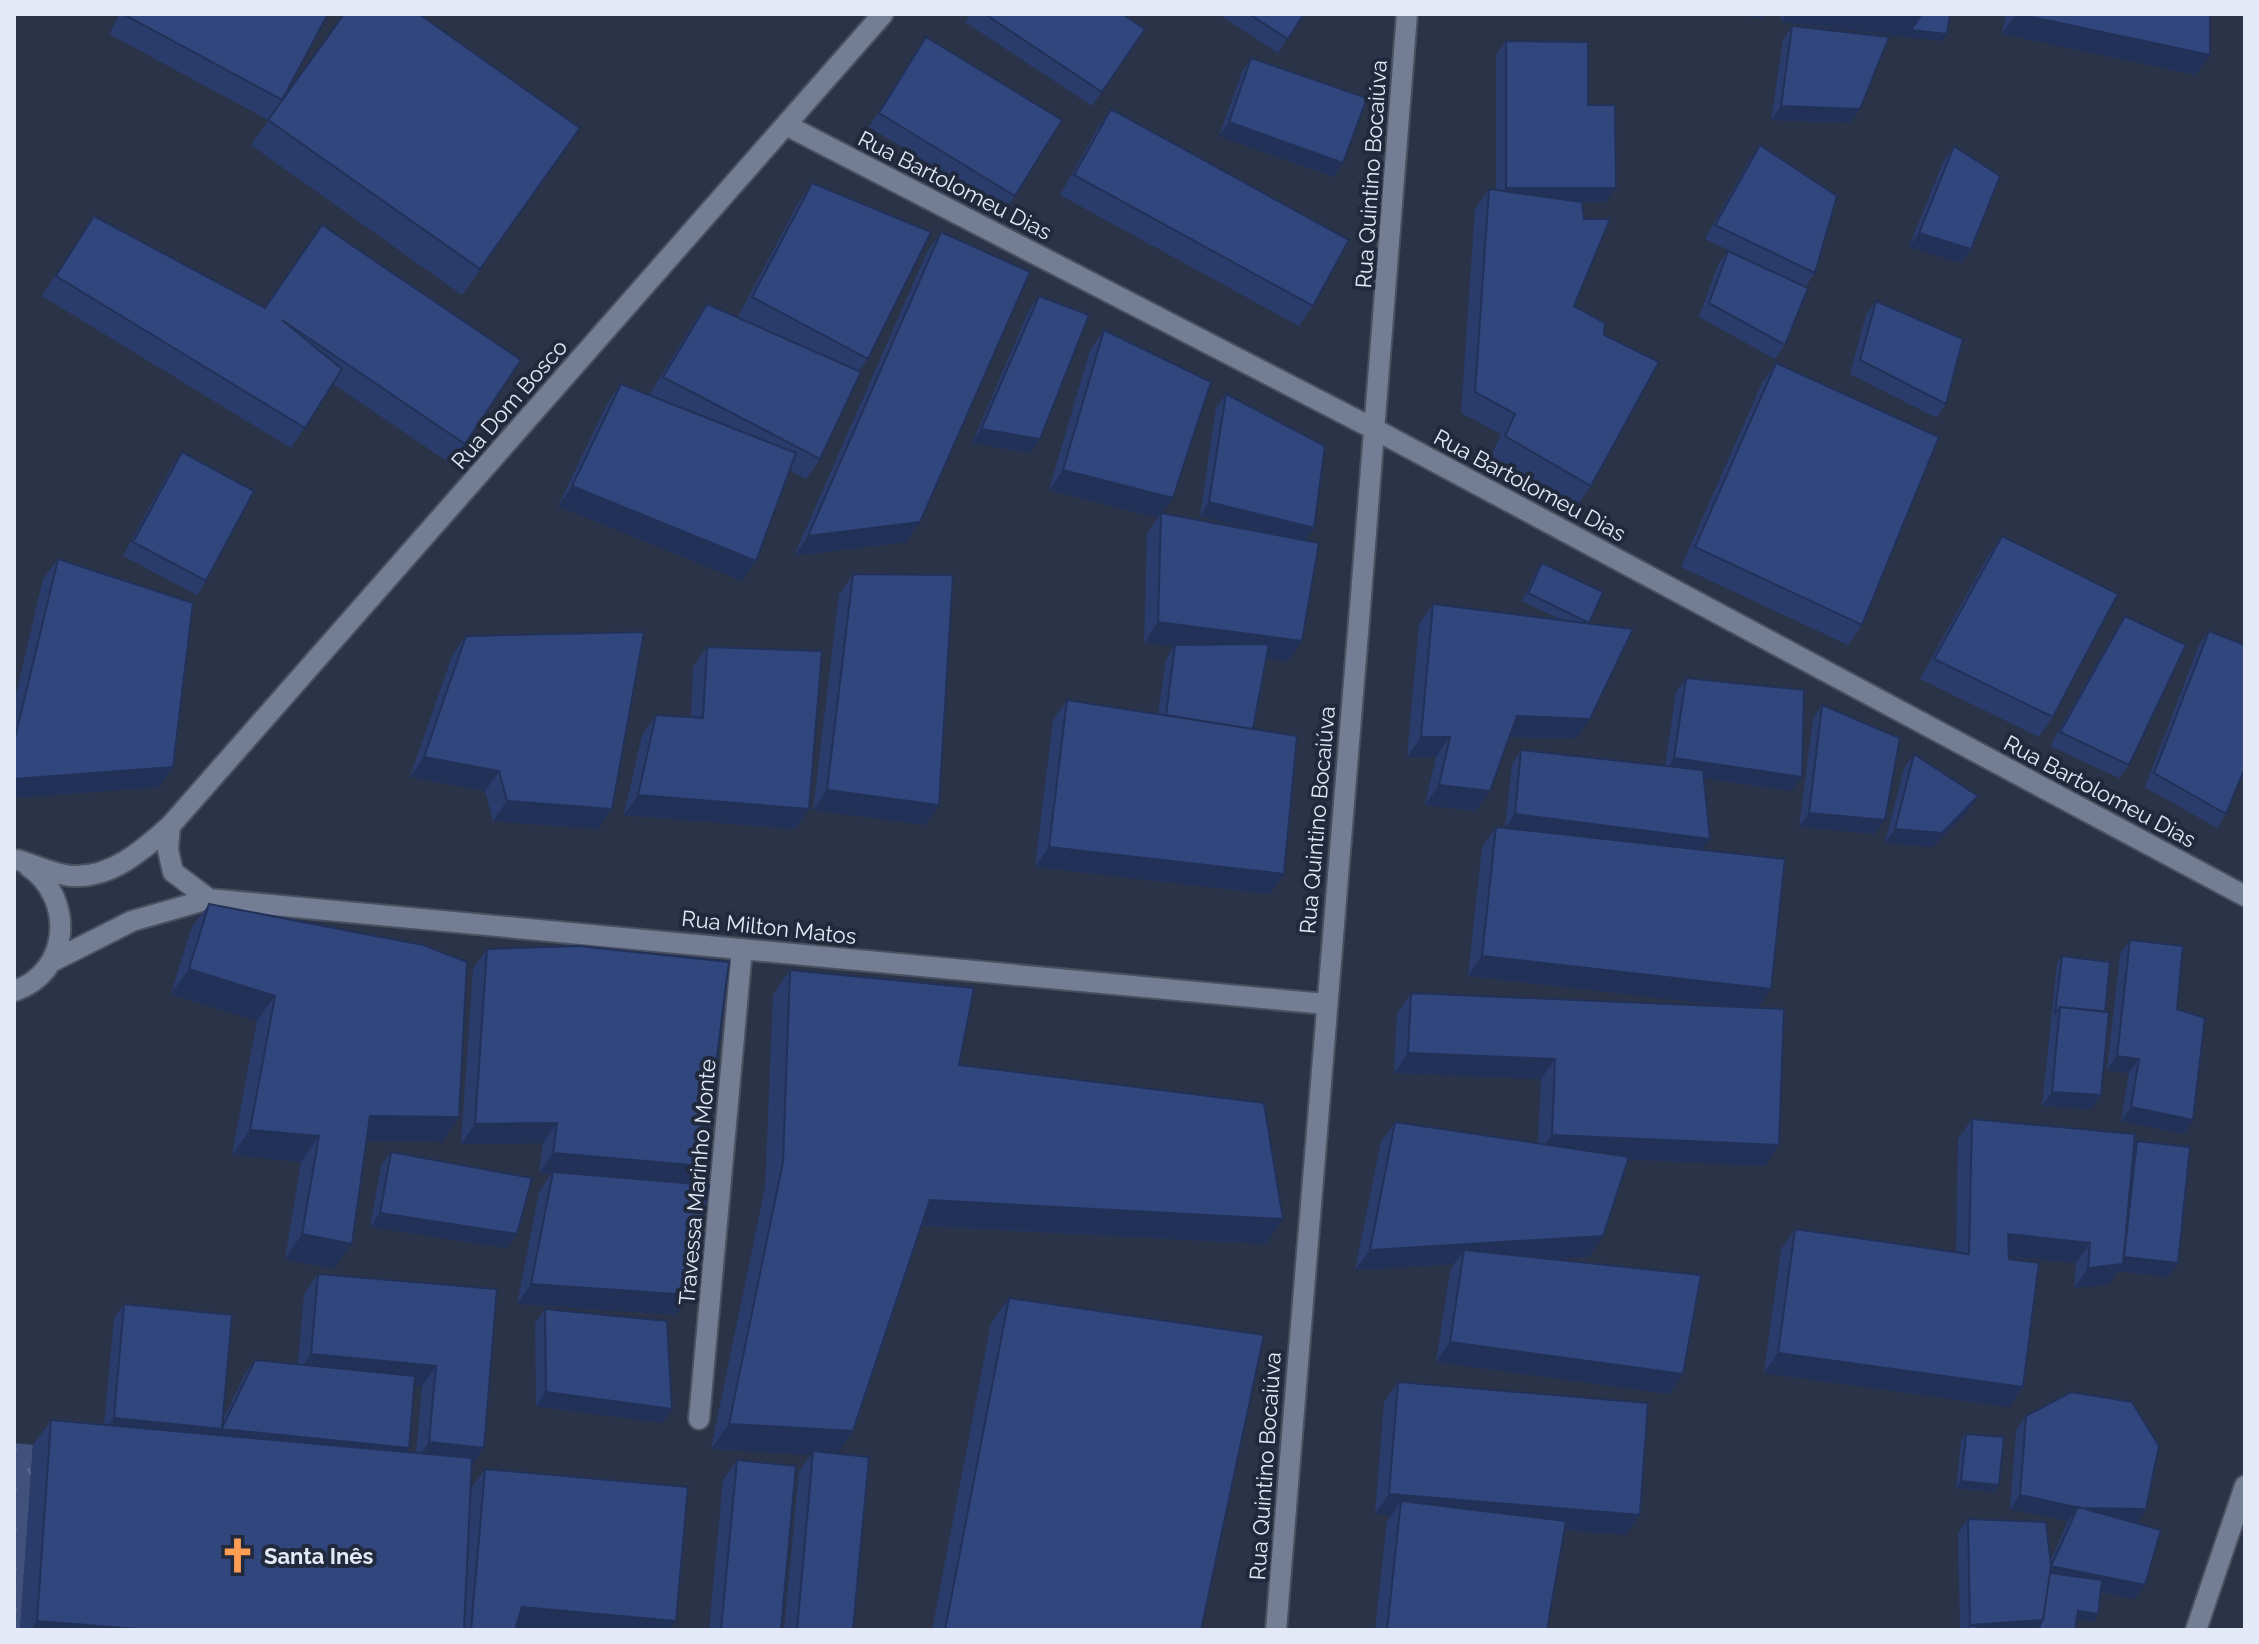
<svg xmlns="http://www.w3.org/2000/svg" width="2259" height="1644" font-family="Raleway,sans-serif">
<defs>
<pattern id="grass-tufts" width="24" height="20" patternUnits="userSpaceOnUse" patternTransform="scale(2)"><rect width="24" height="20" fill="#40517b"/><path d="M3 7l-1-3M5 7V3M7 7l1-3M15 17l-1-3M17 17v-4M19 17l1-3" fill="none" stroke="#5b6a8e"/></pattern>
</defs>
<rect width="100%" height="100%" fill="#2b3348"/>
<path fill="url(#grass-tufts)" d="M14,1443L33,1445L20,1630H14Z"/>
<g fill="none" stroke-linecap="round" stroke-linejoin="round">
<defs>
<path id="minor" d="M786,125L1376,430L2245,896
M170,826L168,850L173,872L209,899
M18,860C34,865 55,875 72,876C112,878 143,850 170,826L883,14
M53,961L132,921L209,899L1325,1004
M14,991C71,972 75,898 28,866
M699,1419L742,949
M1276,1630C1318,1091 1367,553 1407,14
M2196,1630L2245,1486"/>
</defs>
<use href="#minor" stroke="#495161" stroke-width="24"/>
<use href="#minor" stroke="#737d94" stroke-width="20"/>
</g>
<path fill="#2a3c6c" fill-rule="evenodd" d="M120,14H328L282,100L268,120L109,34Z
M344,14L580,128L462,295L251,145Z
M970,14H1122L1145,29L1092,106L965,22Z
M1218,14H1304L1278,53Z
M1781,14H1950L1942,41L1781,22Z
M2006,14H2210L2196,75L2002,34Z
M1792,26L1860,109L1851,123L1771,120L1783,40Z
M926,37L1015,196L1005,210L869,127Z
M1506,41L1588,105L1606,202H1581L1574,306L1591,486L1577,506L1491,456L1501,434L1461,413L1475,209L1489,189L1496,190V55Z
M1251,58L1334,177L1219,136L1242,72Z
M1111,109L1313,306L1299,326L1060,195L1097,129Z
M1760,145L1815,273L1805,287L1705,239L1750,159Z
M1954,146L1971,249L1961,263L1909,247L1944,160Z
M812,183L868,359L859,371L820,459L806,479L789,470L756,561L742,581L558,506L607,404L621,384L649,395L693,324L707,304L738,317L798,203Z
M94,216L265,308L465,444L451,464L333,384L291,448L42,296Z
M941,232L906,542L794,556L927,252Z
M1728,251L1785,345L1775,359L1699,317L1718,265Z
M1039,296L1040,439L1030,453L972,443L1029,310Z
M1876,301L1946,404L1937,418L1850,374L1866,315Z
M1104,330L1162,513L1285,537L1200,516L1216,408L1226,394L1314,528L1305,541L1288,661L1267,658L1253,729L1284,874L1270,894L1035,867L1053,720L1067,700L1158,714L1166,659L1174,646L1144,643L1147,533L1158,518L1049,490L1090,350Z
M1776,363L1862,625L1848,645L1681,567L1762,383Z
M182,452L206,581L197,595L123,556L172,466Z
M2002,536L2053,717L2039,737L1920,679L1988,556Z
M58,559L173,767L159,787L14,798V703L43,579Z
M1542,563L1588,623L1576,739L1510,737L1476,811L1425,805L1436,757H1407L1419,624L1433,604L1562,620L1522,601L1537,570Z
M853,574L939,805L925,825L813,810L839,594Z
M2125,616L2129,765L2119,778L2050,746L2116,630Z
M2209,631L2226,814L2217,828L2145,787L2199,645Z
M466,636L612,809L598,829L493,821L485,791L410,777L452,656Z
M707,647L809,809L795,829L624,815L642,735L656,715L691,717L693,667Z
M1686,678L1792,791L1703,778L1702,850L1758,1008L1765,1166L1628,1159L1589,1257L1547,1259L1683,1374L1669,1394L1436,1362L1450,1271L1454,1264L1355,1270L1381,1142L1395,1122L1538,1143L1541,1079L1394,1073L1397,1013L1411,993L1739,1007L1468,976L1482,847L1496,827L1505,828L1512,764L1521,750L1665,766L1676,692Z
M1822,705L1885,820L1875,834L1799,827L1813,719Z
M1914,754L1969,810L1932,847L1885,843L1904,768Z
M209,904L459,1117L442,1142L366,1141L334,1269L285,1259L301,1162L232,1155L257,1021L171,994L191,929Z
M2130,940L2177,1009L2193,1120L2184,1134L2121,1121L2129,1073L2107,1070L2120,954Z
M487,949L691,1184L690,1295L676,1315L517,1304L539,1192L551,1174L539,1173L543,1143L461,1144L473,969Z
M2062,956L2105,1012L2101,1095L2091,1109L2042,1106L2057,963Z
M790,970L959,1065L1266,1244L922,1226L837,1454L853,1630H784L799,1471L811,1455L711,1449L765,1187L773,995Z
M1972,1119L2134,1144L2137,1141L2168,1277L2118,1271L2109,1284L2074,1288L2076,1263L2009,1256L2023,1387L2009,1407L1764,1373L1781,1249L1795,1229L1956,1252L1958,1139Z
M391,1152L517,1234L507,1248L370,1227L381,1166Z
M318,1274L497,1289L471,1466L469,1507L471,1489L485,1469L676,1621L670,1630H540L516,1628L515,1630H20L33,1445L51,1420L104,1425L114,1318L124,1304L223,1420L245,1374L255,1360L298,1364L304,1294ZM414,1385L422,1386L416,1453L406,1452Z
M1009,1298L1201,1630H932L991,1323Z
M545,1309L672,1409L662,1423L536,1406L535,1323Z
M1398,1382L1626,1535L1564,1530L1547,1630H1375L1387,1521L1391,1516L1375,1514L1384,1402Z
M2026,1416L2146,1509L2137,1523L2145,1585L2135,1599L2100,1592L2098,1614L2093,1622L2077,1619L2075,1630H1960L1958,1533L1968,1519L2051,1560L2068,1521L2010,1509L2016,1430Z
M1966,1434L1994,1492L1956,1488L1961,1441Z
M737,1460L781,1630H709L723,1480Z"/>
<path fill="#223158" d="M1723,14H1767L1763,18Z
M1786,14H1891L1920,17L1947,34L1942,41L1781,22Z
M2016,14L2210,55L2196,75L2002,34Z
M1781,106L1860,109L1851,123L1771,120Z
M1229,122L1343,163L1334,177L1219,136Z
M1506,188H1616L1606,202H1496Z
M1919,233L1971,249L1961,263L1909,247Z
M981,429L1040,439L1030,453L972,443Z
M1063,470L1173,498L1158,518L1049,490Z
M572,486L756,561L742,581L558,506Z
M1209,502L1314,528L1305,542L1200,516Z
M920,522L906,542L794,556L808,536Z
M1158,622L1302,641L1288,661L1144,643Z
M1517,716L1590,719L1576,739L1503,736Z
M1421,737H1450L1436,757H1407Z
M424,757L499,771L485,791L410,777Z
M1674,758L1802,777L1792,791L1664,772Z
M173,767L159,787L14,798V779Z
M1439,785L1490,791L1476,811L1425,805Z
M827,790L939,805L925,825L813,810Z
M638,795L809,809L795,829L624,815Z
M1978,796L1969,810L1932,847L1885,843L1895,829Z
M507,801L612,809L598,829L493,821Z
M1809,813L1885,820L1875,834L1799,827Z
M1515,814L1710,839L1700,853L1505,828Z
M1049,847L1284,874L1270,894L1035,867Z
M1482,956L1771,989L1757,1009L1468,976Z
M189,969L275,996L257,1021L171,994Z
M1408,1053L1555,1059L1541,1079L1394,1073Z
M2117,1056L2139,1059L2129,1073L2107,1070Z
M2052,1092L2101,1095L2091,1109L2042,1106Z
M2131,1107L2193,1120L2184,1134L2121,1121Z
M370,1116L459,1117L442,1142L352,1141Z
M557,1123L543,1143L461,1144L475,1124Z
M250,1130L319,1136L301,1162L232,1155Z
M1552,1135L1779,1145L1765,1166L1537,1155Z
M553,1153L703,1166L689,1186L553,1172L551,1174L539,1173Z
M930,1200L1283,1219L1266,1244L913,1225Z
M380,1213L517,1234L507,1248L370,1227Z
M302,1234L352,1244L334,1269L285,1259Z
M2008,1234L2090,1243L2076,1263L1994,1255Z
M1603,1236L1589,1257L1462,1264L1464,1250L1454,1264L1355,1270L1370,1250Z
M2124,1257L2178,1263L2168,1277L2118,1271L2109,1284L2074,1288L2088,1268Z
M531,1284L690,1295L676,1315L517,1304Z
M1450,1342L1683,1374L1669,1394L1436,1362Z
M1778,1353L2023,1387L2009,1407L1764,1373Z
M311,1354L436,1366L422,1386L297,1374Z
M546,1392L672,1409L662,1423L536,1406Z
M114,1418L409,1448L399,1462L104,1432Z
M729,1424L853,1431L836,1456L813,1451L811,1455L711,1449Z
M429,1442L484,1448L470,1468L415,1462Z
M1961,1481L1999,1485L1994,1492L1956,1488Z
M1389,1494L1640,1515L1626,1535L1400,1516L1401,1501L1391,1516L1375,1514Z
M2020,1495L2078,1507L2068,1521L2010,1509Z
M2080,1508L2146,1509L2137,1523L2071,1522Z
M2051,1566L2145,1585L2135,1599L2046,1581Z
M522,1607L676,1621L670,1630H540L508,1627Z
M2078,1611L2098,1614L2093,1622L2073,1618Z
M2043,1620L2036,1630H1969L1970,1625L1967,1630L1970,1625Z
M37,1621L150,1630H31Z"/>
<path fill="#31467d" stroke="#223158" stroke-width="2" d="M123,14H328L282,100Z
M344,14H419L580,128L480,269L268,120Z
M985,14H1122L1145,29L1102,92Z
M1249,14H1304L1288,39Z
M1891,14H1920V17Z
M1920,14H1950L1947,34L1911,30L1920,17Z
M2018,14H2210V55Z
M1792,26L1889,37L1860,109L1781,106Z
M926,37L1062,120L1015,196L879,113Z
M1506,41L1588,42V105H1615L1616,188H1506Z
M1251,58L1367,98L1343,163L1229,122Z
M1111,109L1349,240L1313,306L1074,175Z
M1760,145L1837,196L1815,273L1715,225Z
M1954,146L2000,176L1971,249L1919,233Z
M812,183L931,232L868,359L752,297Z
M1489,189L1582,202L1584,219H1610L1574,306L1605,323L1604,335L1659,362L1591,486L1505,436L1515,414L1475,392Z
M94,216L265,308L322,225L521,360L465,444L282,320L342,369L305,428L56,276Z
M941,232L1030,272L920,522L808,536Z
M1728,251L1808,288L1785,345L1709,303Z
M1039,296L1089,315L1040,439L981,429Z
M1876,301L1963,339L1946,404L1860,360Z
M707,304L861,372L820,459L663,377Z
M1104,330L1211,382L1173,498L1063,470Z
M1776,363L1939,437L1862,625L1695,547Z
M621,384L796,453L756,561L572,486Z
M1226,394L1325,446L1314,528L1209,502Z
M182,452L254,491L206,581L133,542Z
M1161,513L1319,543L1302,641L1158,622Z
M2002,536L2118,594L2053,717L1934,659Z
M58,559L193,603L173,767L14,779V742Z
M1542,563L1603,592L1589,623L1528,593Z
M853,574L953,575L939,805L827,790Z
M1433,604L1633,629L1590,719L1517,716L1490,791L1439,785L1450,737H1421Z
M2125,616L2186,645L2129,765L2060,732Z
M2209,631L2245,645V768L2226,814L2154,773Z
M644,632L612,809L507,801L499,771L424,757L466,636Z
M1269,644L1253,729L1166,715L1175,645Z
M707,647L822,651L809,809L638,795L656,715L703,718Z
M1686,678L1804,690L1802,777L1674,758Z
M1067,700L1297,736L1284,874L1049,847Z
M1822,705L1900,738L1885,820L1809,813Z
M1521,750L1703,770L1710,839L1515,814Z
M1914,754L1978,796L1942,833L1895,829Z
M1496,827L1785,859L1771,989L1482,956Z
M209,904L423,945L467,962L459,1117L370,1116L352,1244L302,1234L319,1136L250,1130L275,996L189,969Z
M2130,940L2183,946L2177,1009L2205,1018L2193,1120L2131,1107L2139,1059L2117,1056Z
M579,946L729,962L703,1166L553,1153L557,1123L475,1124L487,949Z
M2062,956L2110,962L2105,1012L2060,1007L2055,1014Z
M790,970L974,988L959,1065L1264,1103L1283,1219L930,1200L853,1431L729,1424L783,1162Z
M1411,993L1784,1009L1779,1145L1552,1135L1555,1059L1408,1053Z
M2060,1007L2109,1012L2101,1095L2052,1092Z
M1972,1119L2135,1134L2123,1264L2088,1268L2090,1243L2008,1234L2009,1259L2039,1263L2023,1387L1778,1353L1795,1229L1969,1254Z
M1395,1122L1629,1157L1603,1236L1370,1250Z
M2137,1141L2190,1147L2178,1263L2124,1257Z
M391,1152L532,1178L517,1234L380,1213Z
M553,1172L709,1185L690,1295L531,1284Z
M1464,1250L1701,1275L1683,1374L1450,1342Z
M318,1274L497,1289L484,1448L429,1442L436,1366L311,1354Z
M1009,1298L1264,1335L1201,1630H945Z
M124,1304L232,1315L222,1428L255,1360L415,1376L409,1448L114,1418Z
M545,1309L667,1321L672,1409L546,1392Z
M1398,1382L1648,1403L1640,1515L1389,1494Z
M2071,1392L2132,1402L2159,1446L2146,1509L2080,1508L2020,1495L2026,1416Z
M51,1420L472,1458L464,1630H150L37,1621Z
M1966,1434L2004,1437L1999,1485L1961,1481Z
M813,1451L869,1457L853,1630H797Z
M737,1460L796,1466L781,1630H721Z
M485,1469L688,1487L676,1621L522,1607L515,1630H471Z
M1401,1501L1566,1521L1547,1630H1387Z
M2078,1507L2161,1530L2145,1585L2051,1566Z
M1968,1519L2046,1522L2051,1566L2043,1620L1970,1625Z
M2050,1573L2102,1580L2098,1614L2078,1611L2075,1630H2040V1624L2043,1620Z
M1970,1625L1995,1630H1969Z"/>
<defs>
<symbol id="church-bare" viewBox="-9 -9 18 18"><path d="M-1.2-6h2.4v3.5h3.3v2.4h-3.3V6h-2.4V-.1h-3.3v-2.4h3.3Z" fill="#fc9d53" stroke="#21293d" stroke-width="2.5" paint-order="stroke"/></symbol>
</defs>
<g fill-rule="evenodd">
<use href="#church-bare" x="212" y="1530" width="51" height="51"/>
</g>
<g text-anchor="middle" stroke-width="8" stroke-linejoin="round" paint-order="stroke">
<g font-size="22" fill="#e3e9f6" stroke="#21293d">
<text transform="translate(1371 174) rotate(-86)" y="8">Rua Quintino Bocaiúva</text>
<text transform="translate(955 185) rotate(27)" y="8">Rua Bartolomeu Dias</text>
<text transform="translate(509 404) rotate(-49)" y="8">Rua Dom Bosco</text>
<text transform="translate(1530 485) rotate(28)" y="8">Rua Bartolomeu Dias</text>
<text transform="translate(2100 791) rotate(28)" y="8">Rua Bartolomeu Dias</text>
<text transform="translate(1317 820) rotate(-85)" y="8">Rua Quintino Bocaiúva</text>
<text transform="translate(769 927) rotate(6)" y="8">Rua Milton Matos</text>
<text transform="translate(697 1182) rotate(-85)" y="8">Travessa Marinho Monte</text>
<text transform="translate(1265 1466) rotate(-86)" y="8">Rua Quintino Bocaiúva</text>
</g>
<g font-size="22" font-weight="bold" fill="#e3e9f6" stroke="#21293d" text-anchor="start">
<text x="264" y="1564">Santa Inês</text>
</g>
</g>
<rect width="2259" height="1644" fill="none" stroke="#e3e9f6" stroke-width="32"/>
</svg>
